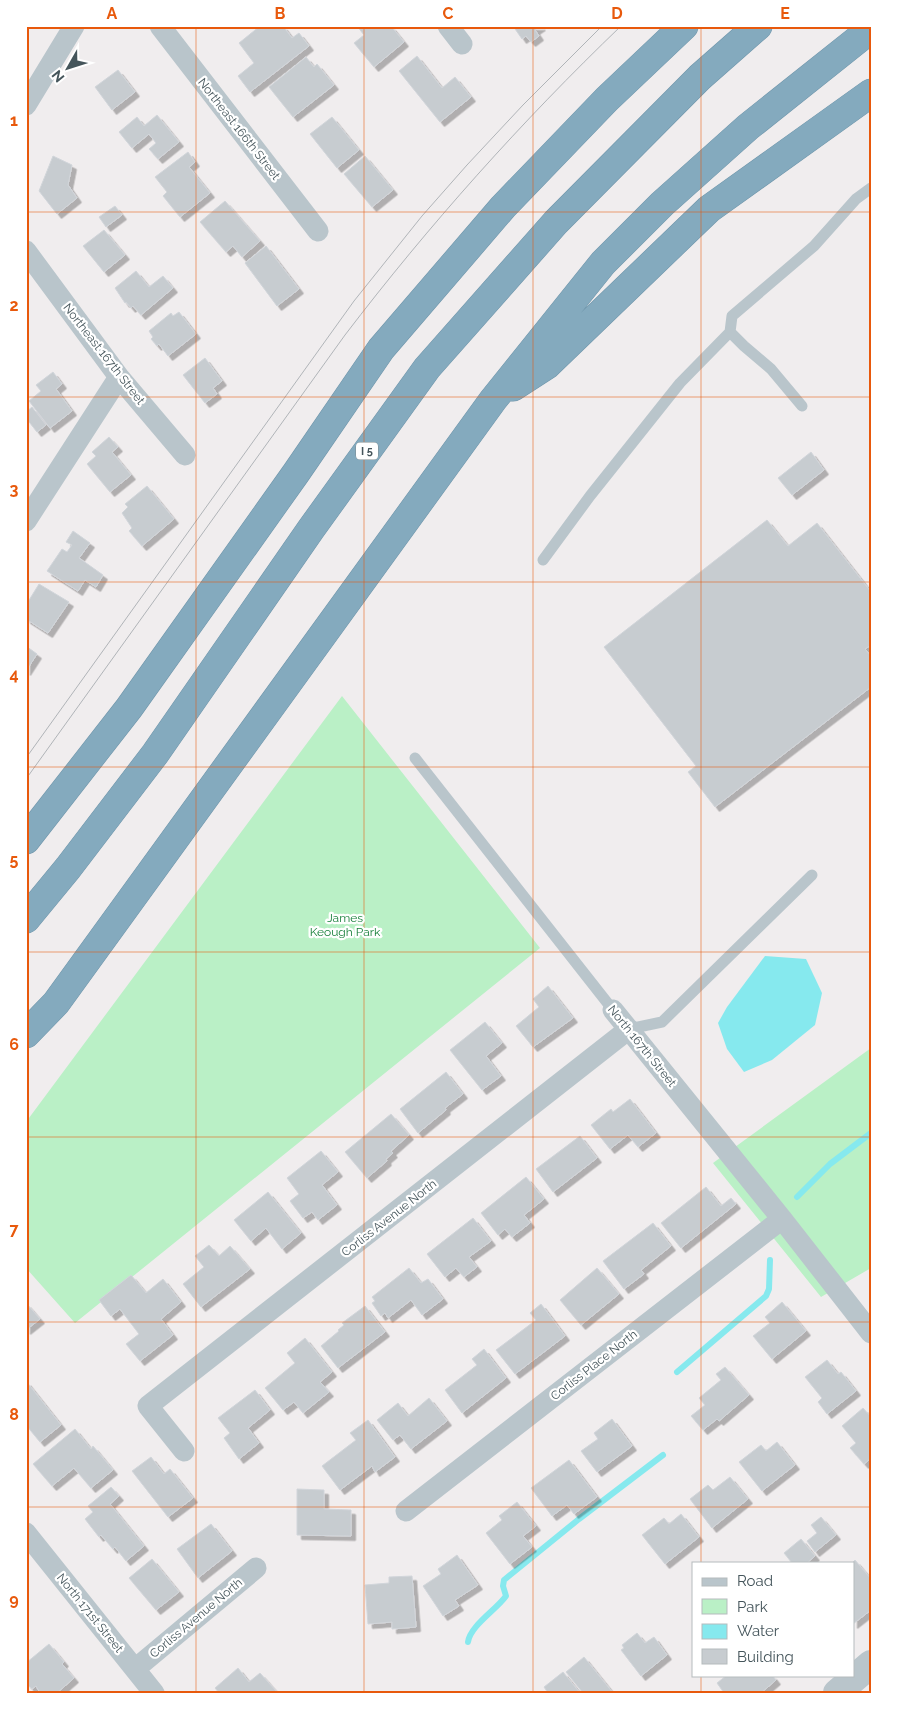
<svg xmlns="http://www.w3.org/2000/svg" width="897" height="1719" font-family="Raleway,sans-serif">
<defs>
<filter id="shadow"><feDropShadow dx="4.5" dy="4.5" stdDeviation="0" flood-color="#0004"/></filter>
</defs>
<rect width="100%" height="100%" fill="#f0edee"/>
<path fill="#baf0c6" d="M342,696L540,948L75,1323L26,1268V1122Z
M871,1048V1268L821,1297L713,1163Z"/>
<path fill="#86e9ee" d="M765,956L806,959L822,993L815,1025L772,1060L744,1072L727,1049L718,1023L727,1007Z"/>
<g fill="none" stroke-linecap="round" stroke-linejoin="round">
<path stroke="#86e9ee" stroke-width="6" d="M797,1197L830,1164L871,1133
M677,1372L766,1296L769,1289L770,1260
M468,1642C470,1626 496,1610 506,1596L503,1586L504,1580L579,1519L663,1455"/>
</g>
<path fill="#c7ccd0" stroke="#d1d5da" filter="url(#shadow)" d="M260,26H283L292,38L299,33L309,46L250,92L238,76L254,63L239,43Z
M357,26H391L404,42L374,67L354,43L364,35Z
M513,26H541L535,30L539,36L531,42L526,36L522,39Z
M417,56L442,88L455,77L471,97L440,122L399,71Z
M306,57L314,67L317,64L334,85L293,117L269,87Z
M118,70L135,92L112,110L95,87Z
M157,115L179,142L158,159L149,149L156,143L149,134L132,148L119,132L137,117L144,126Z
M332,117L359,150L337,168L310,134Z
M188,152L195,162L189,167L210,193L180,217L163,196L167,192L155,177Z
M53,156L72,165L68,185L77,198L57,214L39,191Z
M365,156L393,190L372,207L344,174Z
M225,201L260,241L242,257L233,246L226,252L200,222Z
M115,206L122,215L106,227L99,217Z
M104,230L125,255L104,272L83,246Z
M266,246L299,289L277,306L245,263Z
M136,271L149,287L163,276L173,288L141,315L133,306L131,308L126,302L125,303L115,288Z
M179,312L196,334L168,356L159,344L157,346L151,339L153,337L149,331L171,313L173,316Z
M205,358L222,381L213,388L217,394L205,403L183,375Z
M53,372L62,384L56,389L72,411L50,428L29,401L41,391L36,385Z
M32,407L46,425L37,432L26,418V412Z
M109,437L118,447L112,452L131,475L110,492L87,464L96,456L92,452Z
M811,452L824,470L792,495L778,478Z
M147,486L174,519L142,546L129,531L132,528L122,513L128,507L125,504Z
M767,520L788,546L817,523L871,592V645L865,649L871,656V687L715,807L688,772L696,766L604,647Z
M73,531L90,543L79,558L103,575L96,587L85,580L78,591L47,571L62,549L67,552L72,545L66,542Z
M39,584L69,602L48,633L26,619V605Z
M26,646L37,654L26,671Z
M548,986L573,1018L533,1047L516,1026L539,1007L533,999Z
M485,1022L502,1043L486,1056L501,1076L482,1090L450,1050Z
M446,1072L463,1094L445,1108L446,1110L418,1133L400,1109Z
M630,1099L656,1133L638,1147L628,1135L610,1149L591,1125L611,1109L613,1112Z
M391,1114L409,1135L391,1151L393,1153L386,1159L387,1161L367,1178L345,1152Z
M580,1136L597,1158L553,1192L536,1169Z
M321,1151L338,1172L322,1185L337,1205L318,1220L312,1212L303,1218L290,1201L299,1194L287,1178Z
M526,1177L544,1199L524,1215L530,1223L512,1237L505,1229L498,1235L481,1213Z
M706,1187L721,1206L731,1198L736,1204L681,1248L661,1223Z
M268,1192L301,1233L282,1249L266,1228L251,1241L234,1220Z
M473,1218L491,1241L469,1257L477,1267L464,1277L456,1268L445,1277L427,1254Z
M653,1223L671,1246L641,1270L644,1274L624,1289L603,1261Z
M209,1245L219,1256L230,1246L250,1269L201,1307L183,1284L204,1267L195,1256Z
M409,1268L421,1283L428,1279L443,1299L422,1315L411,1300L388,1318L385,1313L381,1316L372,1303L375,1301L372,1297Z
M597,1268L619,1294L581,1325L560,1300Z
M131,1275L146,1293L163,1279L181,1302L161,1319L173,1335L140,1361L126,1344L139,1334L120,1309L111,1316L99,1300Z
M782,1302L806,1331L772,1359L753,1336L770,1323L765,1317Z
M26,1303L40,1319L26,1330Z
M541,1304L565,1336L515,1374L496,1350L536,1320L530,1313Z
M365,1306L385,1332L338,1368L321,1346L339,1331L338,1330L344,1325L342,1323Z
M305,1338L332,1372L320,1382L329,1392L303,1413L294,1402L283,1410L265,1388L295,1363L287,1353Z
M484,1349L506,1378L462,1413L445,1390L477,1365L472,1359Z
M827,1360L838,1374L841,1372L856,1391L827,1414L818,1402L822,1398L805,1377Z
M725,1367L749,1395L719,1421L717,1419L703,1430L691,1416L705,1405L699,1398L721,1380L716,1374Z
M26,1381L61,1425L40,1442L26,1425Z
M255,1390L270,1410L248,1428L259,1443L239,1459L224,1438L230,1433L218,1418Z
M429,1398L447,1421L411,1449L400,1435L393,1440L377,1420L398,1403L408,1416Z
M863,1408L871,1417V1458L864,1464L850,1448L856,1443L842,1426Z
M612,1419L632,1446L597,1472L581,1451L598,1439L594,1433Z
M368,1420L395,1457L375,1472L372,1466L340,1490L322,1466L356,1440L350,1433Z
M75,1429L91,1449L93,1446L113,1470L91,1488L74,1468L52,1486L33,1464Z
M777,1442L795,1465L762,1491L739,1462L761,1445L766,1451Z
M151,1457L164,1474L170,1469L193,1498L168,1517L132,1471Z
M569,1460L597,1497L574,1514L567,1505L552,1516L531,1488Z
M730,1477L748,1499L712,1528L690,1499L708,1485L713,1490Z
M111,1487L119,1496L110,1504L144,1546L126,1561L115,1547L113,1549L101,1535L99,1537L85,1519L93,1512L88,1506Z
M297,1489L324,1490V1509L351,1510V1536L297,1535Z
M517,1502L536,1526L523,1536L532,1547L510,1564L486,1533L502,1520L499,1516Z
M681,1514L699,1537L665,1564L642,1535L664,1518L669,1524Z
M821,1517L836,1535L815,1552L807,1541L817,1533L811,1525Z
M211,1524L232,1551L198,1578L177,1549Z
M801,1539L815,1556L807,1563H792L784,1553Z
M457,1555L478,1585L455,1600L459,1606L443,1616L423,1586L441,1574L438,1569Z
M152,1559L179,1592L156,1610L129,1578Z
M855,1560L871,1579V1610L853,1624V1563H852Z
M412,1576L416,1627L392,1629V1622L368,1624L365,1585L389,1583V1577Z
M637,1633L645,1643L654,1637L667,1655L641,1676L621,1650L624,1648L622,1645Z
M49,1644L64,1662L62,1664L74,1678L57,1693H40L36,1686L32,1689L26,1683V1663Z
M584,1657L613,1693H583L566,1672Z
M238,1668L249,1682L260,1673L276,1691L274,1693H219L215,1688Z
M563,1672L580,1693H548L544,1687Z
M727,1675H772L776,1680L761,1693H724L717,1683Z"/>
<g fill="none" stroke-linecap="round" stroke-linejoin="round">
<defs>
<path id="motorway" d="M513,387L547,365L709,209L871,93
M26,840L129,708L296,473L381,349L503,207L607,99L684,26
M26,919L68,868L155,754L311,529L427,368L556,222L700,77L758,26
M26,1034L56,1003L493,400L603,263L662,204L748,127L871,29"/>
</defs>
<use href="#motorway" stroke="#6f95aa" stroke-width="29"/>
<path stroke="#b9c5cb" stroke-width="11" d="M802,406L771,369L744,346L730,332L732,316L814,246L856,199L871,188
M543,560L590,496L680,383L730,332
M415,758L613,1010
M629,1029L662,1022L812,875"/>
<path stroke="#b9c5cb" stroke-width="21" d="M160,26L318,231
M448,26L462,44
M26,105L74,26
M26,251L119,377L185,455
M26,521L119,377
M613,1010L782,1219L871,1333
M184,1451L148,1406L629,1029
M406,1511L782,1219
M26,1533L154,1693
M135,1669L256,1568"/>
<path stroke="#b9c5cb" stroke-width="28" d="M837,1693L871,1664"/>
<use href="#motorway" stroke="#84aabe" stroke-width="28"/>
<path stroke="#b0b4b8" stroke-width="1" d="M26,758L354,301L422,216L467,165L523,105L602,26
M26,779L345,335C429,225 521,122 621,26"/>
</g>
<path fill="none" stroke="#e8590c" stroke-width="1" stroke-opacity="0.55" d="M196,26V1693M364,26V1693M533,26V1693M701,26V1563M26,212H871M26,397H871M26,582H871M26,767H871M26,952H871M26,1137H871M26,1322H871M26,1507H871M701,1675V1693"/>
<g text-anchor="middle" stroke-width="4.5" stroke-linejoin="round" paint-order="stroke">
<rect fill="#fff" stroke="#7d888c" stroke-width="1" x="356" y="442.5" width="22" height="17" rx="4"/>
<g font-size="11" font-weight="bold" fill="#45555b">
<text x="367" y="455">I 5</text>
</g>
<g font-size="12" fill="#45555b" stroke="#fff">
<text transform="translate(239 129) rotate(52)" y="4">Northeast 166th Street</text>
<text transform="translate(104 354) rotate(52)" y="4">Northeast 167th Street</text>
<text transform="translate(642 1046) rotate(51)" y="4">North 167th Street</text>
<text transform="translate(389 1218) rotate(-38)" y="4">Corliss Avenue North</text>
<text transform="translate(594 1365) rotate(-38)" y="4">Corliss Place North</text>
<text transform="translate(90 1613) rotate(51)" y="4">North 171st Street</text>
<text transform="translate(196 1618) rotate(-40)" y="4">Corliss Avenue North</text>
</g>
<g font-size="12" fill="#157e38" stroke="#fff">
<text x="345" y="922">James<tspan x="345" dy="14">Keough Park</tspan></text>
</g>
</g>
<rect width="897" height="1719" fill="none" stroke="#ffffff" stroke-width="55"/>
<rect x="692" y="1562" width="162" height="115" fill="#ffffff" stroke="#b5bbbd"/>
<rect x="702" y="1578" width="25" height="8" fill="#b9c5cb" stroke="#b5bbbd"/>
<text x="737" y="1586" font-size="15" fill="#45555b">Road</text>
<rect x="702" y="1599" width="25" height="15" fill="#baf0c6" stroke="#b5bbbd"/>
<text x="737" y="1612" font-size="15" fill="#45555b">Park</text>
<rect x="702" y="1624" width="25" height="15" fill="#86e9ee" stroke="#b5bbbd"/>
<text x="737" y="1636" font-size="15" fill="#45555b">Water</text>
<rect x="702" y="1649" width="25" height="15" fill="#c7ccd0" stroke="#b5bbbd"/>
<text x="737" y="1662" font-size="15" fill="#45555b">Building</text>
<g transform="translate(68 68) rotate(231)" stroke="#ffffff" stroke-width="4" paint-order="stroke">
<path d="M0-4L9 19L0 12L-9 19Z" fill="#45555b"/>
<text y="-8" font-size="14" font-weight="bold" text-anchor="middle" fill="#45555b">N</text>
</g>
<rect x="28" y="28" width="842" height="1664" fill="none" stroke="#e8590c" stroke-width="2"/>
<g font-size="16" text-anchor="middle" font-weight="bold" fill="#e8590c">
<text x="112" y="19">A</text>
<text x="280" y="19">B</text>
<text x="448" y="19">C</text>
<text x="617" y="19">D</text>
<text x="785" y="19">E</text>
<text x="14" y="126">1</text>
<text x="14" y="311">2</text>
<text x="14" y="495">3</text>
<text x="14" y="680">4</text>
<text x="14" y="865">5</text>
<text x="14" y="1050">6</text>
<text x="14" y="1235">7</text>
<text x="14" y="1420">8</text>
<text x="14" y="1605">9</text>
</g>
</svg>
